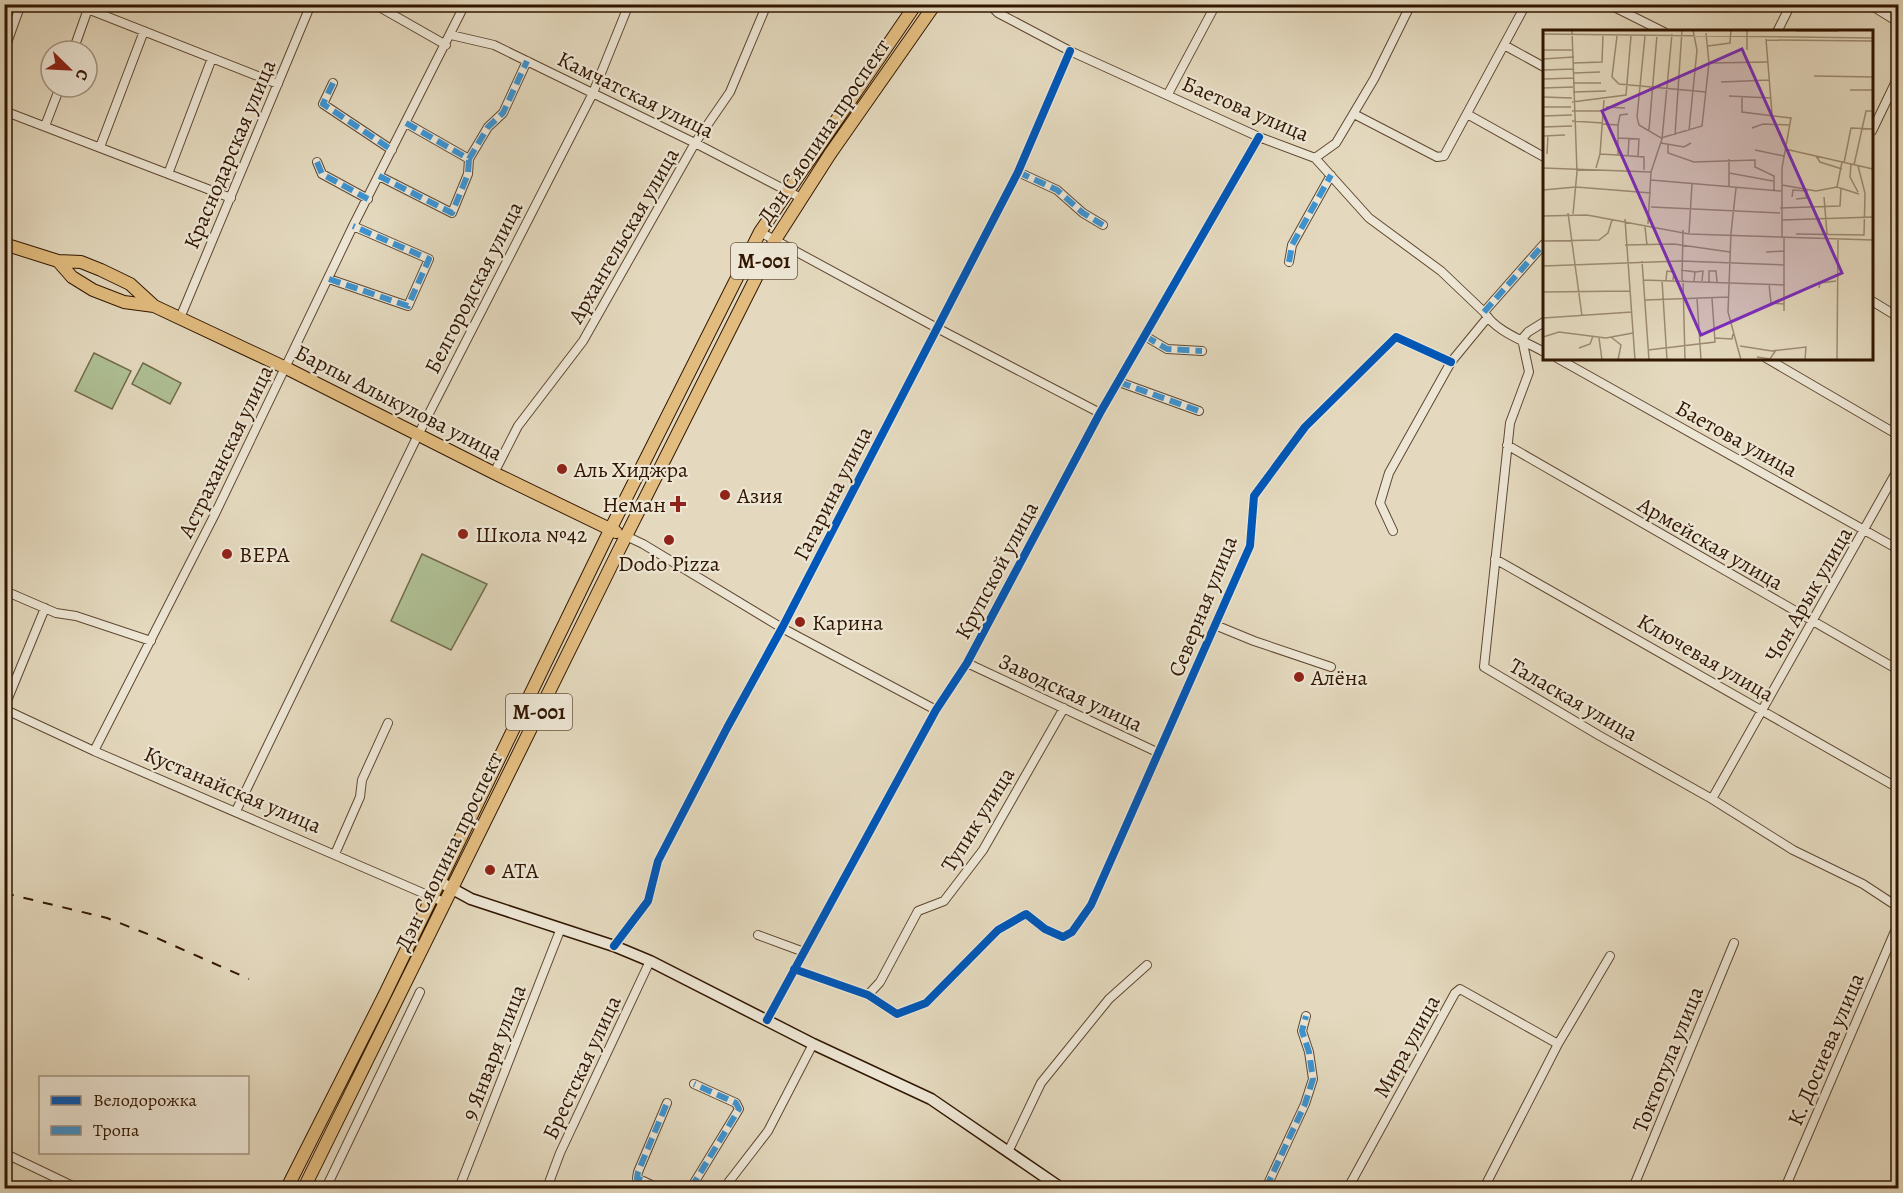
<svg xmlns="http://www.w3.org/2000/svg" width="1903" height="1193" font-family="Alegreya,serif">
<rect width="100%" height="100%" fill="#e4d9be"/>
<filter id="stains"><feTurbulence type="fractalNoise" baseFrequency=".00333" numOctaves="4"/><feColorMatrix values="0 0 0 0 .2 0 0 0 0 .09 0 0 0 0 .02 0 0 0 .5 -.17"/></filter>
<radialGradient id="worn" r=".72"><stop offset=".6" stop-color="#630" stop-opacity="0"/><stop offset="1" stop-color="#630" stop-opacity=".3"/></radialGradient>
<path fill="#afc095" stroke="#706b4a" stroke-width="1.5" d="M94,353L131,371L112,409L75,391Z
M143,363L181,383L170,404L132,384Z
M422,554L487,584L451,650L391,621Z"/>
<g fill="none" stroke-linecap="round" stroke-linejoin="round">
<defs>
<path id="street" d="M75,4L278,84
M374,4L446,45
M534,4H538
M989,4L998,13L1070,51L1259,137L1315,158L1369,218L1441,271L1484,312C1496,332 1525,341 1544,352
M1608,4L1664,32
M1869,4L1898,22
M1777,32L1791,4
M451,35L494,45L695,143L801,198
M1504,45L1544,67
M4,51L21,4
M73,51L88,9
M333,83L323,104L392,150
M1168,94L1216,4
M4,111L231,198
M1354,114L1437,157L1444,156L1526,4
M1467,114L1544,157
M406,123L469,159L488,127L503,113L527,61
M45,126L60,87
M1872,131L1898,77
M100,147L144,31
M1315,158L1336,143L1374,79L1411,4
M317,162L322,174L368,199
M1018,172L1057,190L1083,213L1103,225
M168,174L212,58
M379,176L452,213L468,174L469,159
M760,232L937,328L1100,413
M1289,262L1292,245L1331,175
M329,279L408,306L429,259L353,226
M1872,301L1898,317
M1484,312L1544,244
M180,318L311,4
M1544,322L1528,332L1522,339L1529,372L1510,423L1484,667L1600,736L1712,799L1793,850L1863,884L1898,907
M1145,336L1167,349L1202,351
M1557,358L1898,549
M1766,358L1898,435
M1119,382L1199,411
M1507,445L1898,670
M494,473L518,426L583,341L695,143L730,92L767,4
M1393,531L1380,503L1389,473L1451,362L1488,317
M626,536L643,544L782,628L936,710
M1495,559L1898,788
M4,595L12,594L56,613L76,616L151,641
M1215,625L1254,641L1331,667
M967,663L1159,753
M4,708L45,608
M4,709L94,751L446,903
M94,751L214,516L353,226L465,4
M1712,799L1898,469
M236,811L418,435L593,93L629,4
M335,854L360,797L362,780L388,723
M758,935L804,952
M614,946L648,901L658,861L727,728L782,628L1018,172L1070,51
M794,969L868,995L897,1014L926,1003L998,930L1026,914L1045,929L1063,937L1072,932L1091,905L1250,546L1254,496L1305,427L1396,337L1451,362
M868,995L880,982L918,911L944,901L983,850L1064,708
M767,1020L936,710L967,663L1100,413L1259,137
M1008,1152L1041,1083L1109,999L1147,965
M4,1153L77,1188
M728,1183L736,1188
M326,1188L420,992
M459,1188L561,928
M547,1188L560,1153L650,961
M658,1188L637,1178L638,1172L667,1103
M691,1188L739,1109L736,1103L694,1084
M724,1188L768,1131L813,1044
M1266,1188L1305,1104L1313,1079L1309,1052L1302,1031L1306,1016
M1348,1188L1455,993L1460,989L1558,1044
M1484,1188L1558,1044L1610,956
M1633,1188L1734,943
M1785,1188L1898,924"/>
<path id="secondary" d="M440,882L471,899L614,946L650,961L813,1044L931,1099L1061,1188"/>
<path id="primary" d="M4,244L58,261L81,262L101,270L130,284L154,306
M58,261L72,277L93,290L124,302L154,306L286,368L494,473L616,532
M287,1188L384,996L610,530L760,232L916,4
M304,1188L618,552L775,240L830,154L935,4"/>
</defs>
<use href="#street" stroke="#5e4730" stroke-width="10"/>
<use href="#secondary" stroke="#311600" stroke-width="13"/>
<use href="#primary" stroke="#311600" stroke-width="14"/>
<use href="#street" stroke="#ede6d5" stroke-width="8"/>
<use href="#secondary" stroke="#ede6d5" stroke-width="10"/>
<use href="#primary" stroke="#e2bc7f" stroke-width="12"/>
<path stroke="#311600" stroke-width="2" stroke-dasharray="10 10" stroke-linecap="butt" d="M4,893L107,918L150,935L249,979"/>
<path stroke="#3d93d0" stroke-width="6" stroke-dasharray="12 6" stroke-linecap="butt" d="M534,4H538
M333,83L323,104L392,150
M406,123L469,159L488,127L503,113L527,61
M317,162L322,174L368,199
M1018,172L1057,190L1083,213L1103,225
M379,176L452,213L468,174L469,159
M1289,262L1292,245L1331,175
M329,279L408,306L429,259L353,226
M1484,312L1544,244
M1145,336L1167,349L1202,351
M1119,382L1199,411
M728,1183L736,1188
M658,1188L637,1178L638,1172L667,1103
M691,1188L739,1109L736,1103L694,1084
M1266,1188L1305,1104L1313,1079L1309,1052L1302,1031L1306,1016"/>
<defs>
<path id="cycleway" d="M614,946L648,901L658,861L727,728L782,628L1018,172L1070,51
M794,969L868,995L897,1014L926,1003L998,930L1026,914L1045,929L1063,937L1072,932L1091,905L1250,546L1254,496L1305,427L1396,337L1451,362
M767,1020L936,710L967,663L1100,413L1259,137"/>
</defs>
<use href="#cycleway" stroke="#ede6d5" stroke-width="11"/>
<use href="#cycleway" stroke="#0057b8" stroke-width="8"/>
</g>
<g fill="#8f2418" stroke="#ede6d5" stroke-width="2">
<circle cx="562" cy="469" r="6"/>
<circle cx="725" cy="495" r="6"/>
<path d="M675 495h6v6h6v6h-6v6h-6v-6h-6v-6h6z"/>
<circle cx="463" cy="534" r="6"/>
<circle cx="669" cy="540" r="6"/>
<circle cx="227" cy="554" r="6"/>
<circle cx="800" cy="622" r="6"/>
<circle cx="1299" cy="677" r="6"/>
<circle cx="490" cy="870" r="6"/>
</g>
<g text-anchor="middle" stroke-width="4.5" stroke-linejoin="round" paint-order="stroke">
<g fill="#ede6d5" stroke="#695440" stroke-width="1.5">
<rect x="731" y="243" width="66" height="36" rx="4.5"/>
<rect x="506" y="694" width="66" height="36" rx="4.5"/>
</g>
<g font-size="21" font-weight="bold" fill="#311600">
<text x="764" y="268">M-001</text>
<text x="539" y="719">M-001</text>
</g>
<g font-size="22" fill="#311600" stroke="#ede6d5">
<text transform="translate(636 94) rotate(26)" y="8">Камчатская улица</text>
<text transform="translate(1246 108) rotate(23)" y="8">Баетова улица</text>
<text transform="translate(823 131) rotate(-56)" y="8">Дэн Сяопина проспект</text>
<text transform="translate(229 154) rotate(-67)" y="8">Краснодарская улица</text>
<text transform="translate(623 235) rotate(-60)" y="8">Архангельская улица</text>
<text transform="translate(473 287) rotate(-63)" y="8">Белгородская улица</text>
<text transform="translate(399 402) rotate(27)" y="8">Барпы Алыкулова улица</text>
<text transform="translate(1737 438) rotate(29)" y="8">Баетова улица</text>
<text transform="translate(225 451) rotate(-64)" y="8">Астраханская улица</text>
<text transform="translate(832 493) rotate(-63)" y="8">Гагарина улица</text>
<text transform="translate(1711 543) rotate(30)" y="8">Армейская улица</text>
<text transform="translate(996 570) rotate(-62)" y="8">Крупской улица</text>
<text transform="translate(1808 594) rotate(-60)" y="8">Чон Арык улица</text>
<text transform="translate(1202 606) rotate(-68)" y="8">Северная улица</text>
<text transform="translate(1706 657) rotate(30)" y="8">Ключевая улица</text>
<text transform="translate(1071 692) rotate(25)" y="8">Заводская улица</text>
<text transform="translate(1574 699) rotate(30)" y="8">Талаская улица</text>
<text transform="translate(233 789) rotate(23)" y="8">Кустанайская улица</text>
<text transform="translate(977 819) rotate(-58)" y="8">Тупик улица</text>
<text transform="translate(448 851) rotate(-64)" y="8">Дэн Сяопина проспект</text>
<text transform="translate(1406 1046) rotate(-61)" y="8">Мира улица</text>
<text transform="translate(1825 1049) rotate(-67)" y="8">К. Досиева улица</text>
<text transform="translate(493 1052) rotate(-69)" y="8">9 Января улица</text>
<text transform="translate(1667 1059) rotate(-68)" y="8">Токтогула улица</text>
<text transform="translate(581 1067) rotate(-65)" y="8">Брестская улица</text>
</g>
<g font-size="22" fill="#311600" stroke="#ede6d5" text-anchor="start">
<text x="574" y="477">Аль Хиджра</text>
<text x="737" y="503">Азия</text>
<text x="666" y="512" text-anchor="end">Неман</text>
<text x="475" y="542">Школа №42</text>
<text x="239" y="562">ВЕРА</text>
<text x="669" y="571" text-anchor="middle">Dodo Pizza</text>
<text x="812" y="630">Карина</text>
<text x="1311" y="685">Алёна</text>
<text x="502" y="878">АТА</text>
</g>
</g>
<g transform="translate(1543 30)">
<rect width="330" height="330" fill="#e4d9be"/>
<path fill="none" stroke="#9c8b72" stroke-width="1.5" d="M29,0L34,142L30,184M253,1H295M0,4L330,8M74,6L69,47L76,54L163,62M102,6L94,87L96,95L118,108L159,96L166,33L163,3M223,9L229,84M223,10L330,11M165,16L187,13L188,0M0,20H30M204,20V0M0,29L31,27M31,33L59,32L60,5M166,33L224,32M0,40L31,39M31,43L57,42M271,46L330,47M0,49L31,48M178,52L226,50M30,53H58M0,58L30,57M307,60H330M30,62L63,61M186,66L228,68M0,67L29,68M199,67V82L248,88L239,138V207M29,72L83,65L88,6M0,77H28M63,77L82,78M29,81H61M0,86L29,85M29,91L60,93M60,94L75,95V125L101,127V140M75,95L77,85L85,84M0,97L29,96M209,98L220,94L247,95M106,100L114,5M146,100L154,20L150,0M132,105L139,0M0,106L22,105M75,108L96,109L95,127M118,113L141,117L148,113M125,115V123L151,132L212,130V137L231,146V161M242,119L330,139M212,120L241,126M4,124L5,105M57,124L61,70M85,126L86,108M273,126L277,132L299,139M301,133L308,98L330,99M308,134L307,147L315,162M311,135L323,81H330M0,138L108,142M53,138L57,124L75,125M186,143L230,151M108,150L238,161M239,155L273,161L294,157L316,164M186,157V129M294,157L299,132M0,160L33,157L108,163M249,167L250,160L264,161M281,167L284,204M253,169L263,168L264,160M108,177L237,183M237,178L297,176L298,158M25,183L39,286M0,186L44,185L146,204L330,210M82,189L92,330M239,190L330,187M105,194L108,142L119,109L129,4M102,197L104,215M146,203L149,154M188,203L193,158M188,203L185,282L198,330M253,204L321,205L322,163L315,136M241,207V281M0,211L56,210L65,203L69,190M82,215L131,214L187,222M223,222L241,221M99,231L106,330M0,236L138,231L241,235M138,240L152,242L151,251M152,242L160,241L159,251M100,250L242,255M119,250L124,330M123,250L124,241L131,242L130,250M139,250L140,200M140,250L142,330M166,252V241H173L174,252M226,254L228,273L241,274M276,258L277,253L293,251M0,262L87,261M154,268L158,330M102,270L186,267M0,288L89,282M0,307L16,302L63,308L90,303M68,307L78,315L75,330M56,308L59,330M172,308L189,309L190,304M197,316L229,321L263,317L262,330M36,318L47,314L50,306M105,320L172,312L169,268M214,327L227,329L233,320M294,330L295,210"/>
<path fill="#7b2cbf" fill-opacity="0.15" stroke="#7b2cbf" stroke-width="3" d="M199,19L299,243L158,305L59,81Z"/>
<rect width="330" height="330" fill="none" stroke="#311600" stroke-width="3"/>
</g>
<rect width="1903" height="1193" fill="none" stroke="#e4d9be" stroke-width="24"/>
<rect x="6" y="6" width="1891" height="1181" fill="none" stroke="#311600" stroke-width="3"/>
<rect x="12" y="12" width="1879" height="1169" fill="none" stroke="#311600" stroke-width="1.5"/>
<rect x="39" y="1076" width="210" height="78" fill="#ede6d5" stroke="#a29380" stroke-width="1.5"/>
<rect x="51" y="1096" width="30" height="9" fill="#0057b8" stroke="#a29380" stroke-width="1.5"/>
<text x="93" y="1106" font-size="18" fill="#311600">Велодорожка</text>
<rect x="51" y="1126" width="30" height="9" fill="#3d93d0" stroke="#a29380" stroke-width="1.5"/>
<text x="93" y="1136" font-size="18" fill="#311600">Тропа</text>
<g transform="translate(69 69) rotate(114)"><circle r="28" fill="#ede6d5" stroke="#a29380" stroke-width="1.5"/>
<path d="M0-4.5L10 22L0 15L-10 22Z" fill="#8f2418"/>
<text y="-9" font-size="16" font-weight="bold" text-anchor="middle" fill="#311600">С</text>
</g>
<rect width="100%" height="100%" filter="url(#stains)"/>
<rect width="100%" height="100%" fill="url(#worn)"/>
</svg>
